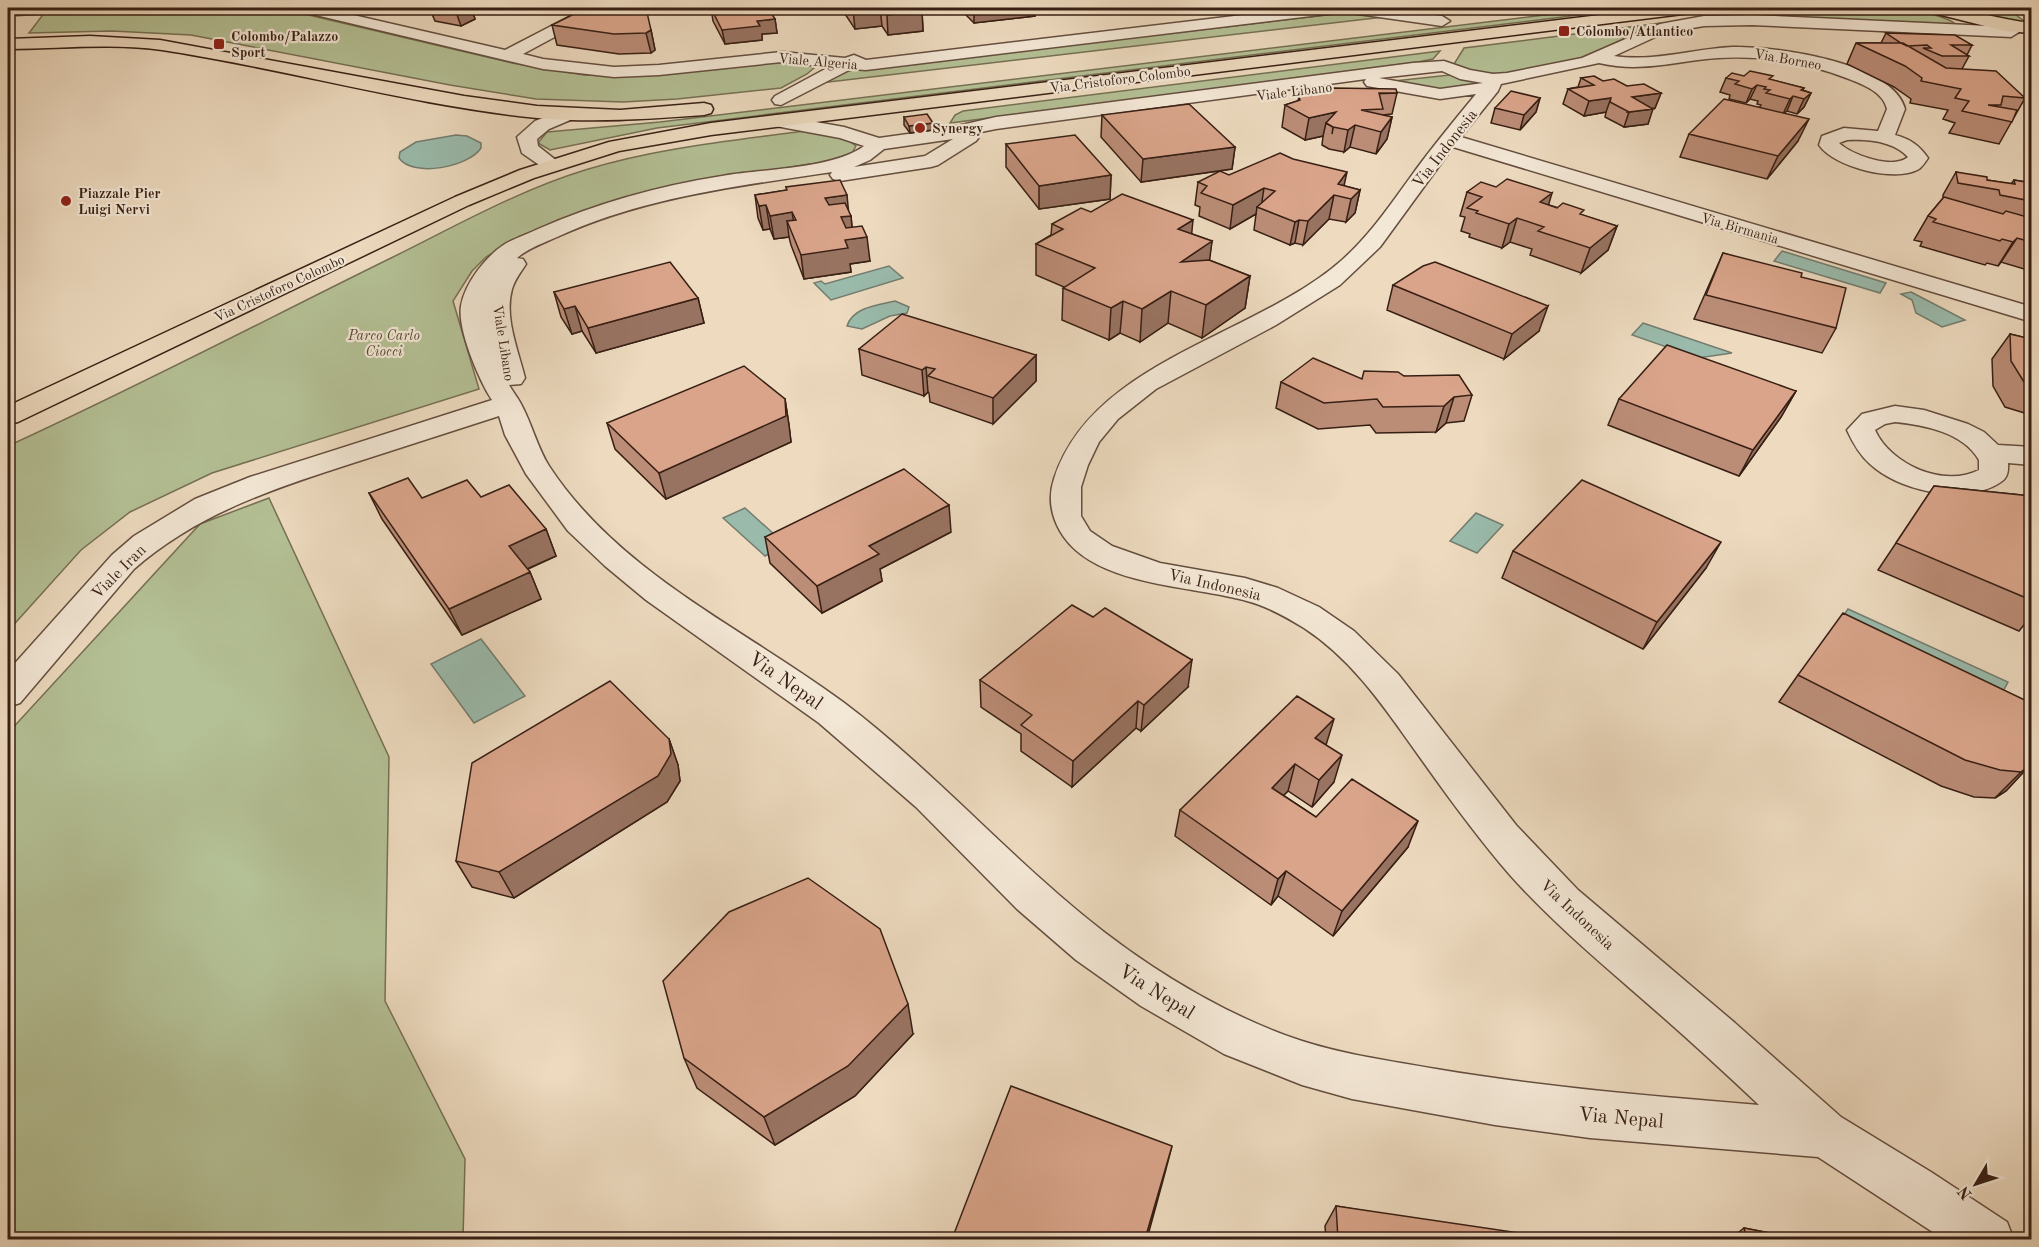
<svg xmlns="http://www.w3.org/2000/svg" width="2039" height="1247" font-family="'Old Standard TT',serif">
<rect width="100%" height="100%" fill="#eddabf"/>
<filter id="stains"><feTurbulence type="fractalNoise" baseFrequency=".00333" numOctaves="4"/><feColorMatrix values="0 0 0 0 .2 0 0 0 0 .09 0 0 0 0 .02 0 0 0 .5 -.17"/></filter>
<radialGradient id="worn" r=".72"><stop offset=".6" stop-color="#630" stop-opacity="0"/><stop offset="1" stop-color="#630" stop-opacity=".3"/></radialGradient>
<path fill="#b4c095" stroke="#767054" stroke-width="1.5" d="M95,8H279L512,63L584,75L616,76L779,61L810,64L815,67L807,74L781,88L677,99L623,102L536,99L450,85L191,35L112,31L29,33L45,12Z
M1603,8H1636L657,128L550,150L538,143L547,132L660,122Z
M1779,8C1816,8 1931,2 1957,25L1708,17Z
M1966,8H2007L2024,21L2022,23L1995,19Z
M1344,13L1384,17L820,83L838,73L854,70Z
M1661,23C1639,29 1626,38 1607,48C1575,64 1485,86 1454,64L1464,48Z
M1440,51L1433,59L1418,62L950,123L955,115L963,111Z
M1450,75L1479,80L1485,83L1436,91L1394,81Z
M804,131L848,140L856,146L852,153L825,162L679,184L631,196L570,216L518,238L486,257L472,271L453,301L479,389L212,473L130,512L81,550L8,631V446C137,387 263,321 391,258C454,227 517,191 585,170C656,148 730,141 804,131Z
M269,498L389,757L385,1001L465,1159L463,1239H8V733L200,524Z"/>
<path fill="#9abbac" stroke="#737d6f" stroke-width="1.5" d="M456,135L467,136L481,143V148C469,167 413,178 399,158L400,152L416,142Z
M1782,251L1886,283L1880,293L1774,261Z
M889,266L903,278L831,300L814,283L821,281L825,284Z
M1911,292L1965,320L1942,327L1916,313L1912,300L1901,294Z
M895,301L909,307L907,313L890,316L862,329L847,326C853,307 878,305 895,301Z
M1643,323L1732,353L1698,358L1632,335Z
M745,508L786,545L765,556L723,518Z
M1476,513L1503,525L1477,553L1450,541Z
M1848,609L2008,682L1995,706L1836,627Z
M481,639L525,696L474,723L431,664Z"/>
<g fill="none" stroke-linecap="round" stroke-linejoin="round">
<defs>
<path id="minor" d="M10,8H62L54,13L16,15L10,13L8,10Z
M297,8H323L505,50L586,8H605L603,11L523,54L543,59L614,67L659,65L782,52L845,58L854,55L866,60L1301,8H1381L1442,16L1450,21L1442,26L1351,13L1344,9L1336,13L866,70L851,69L781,105L775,104L772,100L775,96L829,67L782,62L659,75L614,77L543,69L299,11Z
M1752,15L2011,27L2019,32L2011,37L1752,25L1704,26L1664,33L1614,56C1654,62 1692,49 1732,47C1774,46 1893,62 1905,109L1895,135C1910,139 1919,145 1928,158C1926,161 1922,167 1919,169C1895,183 1834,167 1819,145L1822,136L1844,128L1878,131L1887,109C1883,92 1864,85 1849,79C1807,63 1763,55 1718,58C1675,61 1642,73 1599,63L1501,84L1498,91L1461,137L2032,307V322L1453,147L1380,247L1340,285L1276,325L1156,389L1118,419L1099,442L1088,465L1081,487V516L1090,531L1112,546L1160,563L1245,578L1278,588L1319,607L1354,631L1398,674L1516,825L1578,890L1735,1023L1841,1117L1931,1172L2007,1222L2014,1240H1945L1818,1157L1590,1138L1495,1125L1352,1099L1302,1085L1224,1054L1141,1006L1076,960L1017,909L916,807L819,723L646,600L605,566L568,531L526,474L505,435L499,416C449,432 400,448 350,464C272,489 197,514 134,569L20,703L8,707V671L112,555L134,536L195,499L250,477L492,400C480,382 457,329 461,306C465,283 486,256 505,244C515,238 528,234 538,229C597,203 659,186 722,176C760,169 834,169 864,146L840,138L770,125L768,121L770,117L777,115L844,127L879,138L944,129L996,117L1413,63L1444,61L1470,70L1493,74L1507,73L1582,58L1660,24L1704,16ZM1442,71L1460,79L1483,83L1440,89L1379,78ZM1366,79L1364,82L1367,86L1440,99L1476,94C1454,121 1432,147 1412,175C1391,204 1370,235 1342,260C1255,337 1092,360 1054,479C1048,497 1051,515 1060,531C1092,587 1192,585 1247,601C1267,606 1286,617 1304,628C1356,662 1388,713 1424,763C1451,801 1479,839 1510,875C1552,922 1601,963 1648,1004C1686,1037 1723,1071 1759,1105C1651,1096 1543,1087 1436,1069C1391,1061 1346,1055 1302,1041C1234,1019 1161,976 1104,932C1012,861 936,772 843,702C743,628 619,573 549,466C537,447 532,424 521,404C518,398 513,392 509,385L521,384L525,378C518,350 504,317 512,289C515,279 521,272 526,264L523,259L517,258C528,248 544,243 557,237C644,197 738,186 832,172L830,175L833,179L840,181L931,167L938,165L976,141L979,137L976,133L996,129ZM953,139L925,156L854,167L870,160L884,149ZM1847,140C1868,139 1893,141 1908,157C1893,170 1852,155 1839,143Z
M568,108L575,110L577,114L575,118L549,129L537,139L538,146L562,165L559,169H545L522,153L517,137L535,121Z
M1895,406L1924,410L1968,424L1984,432L1998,445L2032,447V465L2008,463C2009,477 2005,481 1992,487C1957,503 1898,490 1870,464C1859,454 1853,443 1847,430L1862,414ZM1895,422C1924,425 1963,432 1979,460V470C1944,488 1891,465 1875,430L1885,424Z"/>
<path id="major" d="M1657,8H1699L1691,13L711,135L619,151L534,178L469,205L18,422L8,424V406L455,197L520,170L609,142L711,123Z
M1923,8C1957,4 1996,20 2032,23V33L2005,31L1925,11Z
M90,36L160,40L464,96L537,106L620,110L704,103L711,105L713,109L711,113L704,115C648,119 593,123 537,118C410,105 287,69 162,50C110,43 59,49 8,49V39Z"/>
</defs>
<use href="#minor" stroke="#654e3f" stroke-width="3"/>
<use href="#major" stroke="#381f14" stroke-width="3"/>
<use href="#minor" fill="#f3e7d5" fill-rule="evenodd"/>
<use href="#major" fill="#eddabf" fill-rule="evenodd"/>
</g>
<path fill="#bb8d77" stroke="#381f14" stroke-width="1.5" d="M411,8H485L473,13L475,19L461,26L435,21L432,14L412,10Z
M711,8L775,19L777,33L762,34V40L725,44L713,21Z
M841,8H919L922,11L923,31L888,35L882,26L855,29Z
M959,8H1035V16L974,23Z
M552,25L651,30L655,50L651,53L619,54L557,45Z
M1886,33L1972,45L1967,55L1969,56L1962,69L2025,98L1999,144L1949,133L1955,123L1943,119L1948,110L1910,103L1911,99L1894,87L1847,64L1856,43H1881Z
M1744,76L1772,80L1804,88L1803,90L1811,93L1804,107L1797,114L1787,111L1784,113L1798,141L1767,179L1680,157L1689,134L1760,107L1761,105L1757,104L1758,101L1750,99L1746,103L1729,99L1730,95L1720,92L1726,78Z
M1581,78L1603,81L1661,93L1655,108H1652L1648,124L1624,127L1605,117L1606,112L1584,116L1563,104L1568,89L1578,87Z
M1397,93L1392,114L1382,115L1392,117L1387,139L1376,154L1350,147L1344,152L1329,149L1322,145L1323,136L1305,140L1282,127L1285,105L1298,101L1299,97Z
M1540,98L1536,112L1520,130L1491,123L1495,108Z
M1102,115L1235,147L1232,169L1141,182L1101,137Z
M904,117L933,130L910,133L904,125Z
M1006,144L1111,175L1110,199L1039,209L1006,167Z
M1956,172L1987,180L2011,184L2014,180L2026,182L2031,174V271L2001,262L1998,266L1987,263L1985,265L1920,246L1922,242L1914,240L1928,216L1943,198V195Z
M1198,182L1344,186L1360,190L1355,213L1346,222L1329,219L1303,245L1295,243L1290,245L1254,230L1256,214L1230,229L1199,216L1200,207L1195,205Z
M786,187L848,211L851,216L852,227L870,261L850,264L851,272L804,279L791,245L789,237L774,239L770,229L763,230L758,218L755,195L787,190Z
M1467,192L1549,205L1617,226L1608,250L1581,273L1530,255L1532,249L1510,242L1502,248L1469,237L1470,234L1461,231L1465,217L1460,216Z
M1091,212L1192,234L1212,241L1209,260L1250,276L1245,308L1202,338L1168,323L1140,342L1120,333L1109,340L1062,320L1063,288L1064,287L1036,275V244L1051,235L1052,224Z
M1723,253L1801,277L1836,328L1822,353L1694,319Z
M1393,285L1539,331L1504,359L1387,310Z
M554,292L698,298L704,323L596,353L582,331L572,334L561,317Z
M2010,334L2031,339V415L2005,407L1993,386L1992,359Z
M859,349L1036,355V381L993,424L930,402L929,393L928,392L924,396L862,375Z
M1404,376L1472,395L1464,421L1446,423L1436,432L1376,433L1370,425L1318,429L1276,408L1281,382L1362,379Z
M1796,391L1781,417L1739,476L1608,425L1619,399Z
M785,399L789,425L791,442L666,499L615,449L607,423Z
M1934,486L2031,496V616L2019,631L1878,570Z
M369,493L422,498L481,497L546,529L556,556L528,569L530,572L541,599L462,635L382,519Z
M951,532L880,569L882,581L822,613L770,563L765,537Z
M1513,551L1706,568L1643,649L1502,578Z
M1798,675L2031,764L2006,791L1995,798L1974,797L1941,786L1779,702Z
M980,680L1188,687L1141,731L1136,728L1072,787L1021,751V734L981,707Z
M669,739L678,765L680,781L667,802L514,898L472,887L456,861Z
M1326,745L1334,782L1312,807L1288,791L1283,795L1316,817L1408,847L1333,936L1278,896L1271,905L1175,836L1180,810Z
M913,1034L855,1096L775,1145L697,1088L684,1058Z
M1336,1206L1533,1239H1326L1325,1226Z
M1744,1228L1800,1239H1730Z"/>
<path fill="#987361" stroke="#381f14" stroke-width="1.5" d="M460,8H485L473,13L475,19L461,26L456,12Z
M869,8H880L882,26L855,29L853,9Z
M991,8H1035V16L974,23V9Z
M1116,8H1135L1116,9Z
M922,11L923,31L888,35L887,15Z
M775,19L777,33L762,34V40L725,44L722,30L757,21Z
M651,30L655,50L651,53L646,33Z
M1757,85L1750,99L1746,103L1752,89Z
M1661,93L1655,108L1627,112L1632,97Z
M1811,93L1804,107L1797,114L1804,99Z
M1793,96L1787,111L1783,114L1790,99Z
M1540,98L1536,112L1520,130L1524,115Z
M1611,98L1606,112L1584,116L1589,101Z
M1653,109L1648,124L1624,127L1629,112Z
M1336,112L1332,134L1333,127L1326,123L1323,136L1305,140L1309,118Z
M1392,117L1387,139L1376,154L1381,132Z
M1809,119L1798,141L1767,179L1778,156Z
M933,123V130L910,133L909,126Z
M1355,125L1350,147L1344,152L1348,130Z
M1235,147L1232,169L1141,182L1143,159Z
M1347,172L1342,195L1338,184Z
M1111,175L1110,199L1039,209V186Z
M1264,188L1261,208L1257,207L1256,214L1230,229L1233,205Z
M1360,190L1355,213L1346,222L1351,199Z
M1552,193L1545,217L1540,202Z
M847,195L849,216H851L853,239L867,237L870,261L850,264L851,272L804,279L801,255L828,221L825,198Z
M1334,195L1329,219L1303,245L1308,221Z
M766,205L770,229L763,230L759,206Z
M792,212L796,236L787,221L789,237L774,239L770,216Z
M1517,218L1510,242L1502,248L1509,224Z
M1193,220L1190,251L1178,229Z
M1299,220L1295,243L1290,245L1295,222Z
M1617,226L1608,250L1581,273L1590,248Z
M2017,238L2001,262L1998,266L2013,242Z
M1212,241L1208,273L1181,262Z
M1250,276L1245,308L1202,338L1206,305Z
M1171,291L1168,323L1140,342L1142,309Z
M698,298L704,323L596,353L588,328Z
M1123,301L1120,333L1109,340L1111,308Z
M575,306L582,331L572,334L564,309Z
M1548,306L1539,331L1504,359L1512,334Z
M1036,355V381L993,424V398Z
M926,367L928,392L924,396L922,370Z
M1796,391L1781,417L1739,476L1753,450Z
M1454,397L1446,423L1436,432L1444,406Z
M785,399L789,425L791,442L666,499L659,473Z
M949,505L951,532L880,569L882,581L822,613L817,586L869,546Z
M546,529L556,556L520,572L509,546Z
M1721,542L1706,568L1643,649L1657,622Z
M530,572L541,599L462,635L449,609Z
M1192,660L1188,687L1141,731L1144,705Z
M1138,701L1136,728L1072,787L1073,761Z
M1334,719L1326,745L1315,738Z
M669,739L678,765L680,781L667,802L514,898L499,872Z
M1342,755L1334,782L1312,807L1319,780Z
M1295,764L1288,791L1265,814L1272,788Z
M2031,764L2006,791L1995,798L2021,772Z
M1418,821L1408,847L1333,936L1342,911Z
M1286,871L1278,896L1271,905L1278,879Z
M908,1004L913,1034L855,1096L775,1145L764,1117Z
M1172,1146L1165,1173L1147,1239H1145Z"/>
<path fill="#d9a48a" stroke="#381f14" stroke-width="1.5" d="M432,8H467L456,12Z
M586,8H646L651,30L646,33L614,34L552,25Z
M711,8H768L775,19L757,21L760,26L722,30Z
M852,8H869L853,9Z
M881,8H919L922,11L887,15Z
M972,8H991L974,9Z
M1886,33L1955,35L1972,45H1951L1969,56H1942L1923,48H1931L1927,45L1907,46L1901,43Z
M1856,43H1903L1946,68L1996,71L2025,98L2003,96L2001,105H1988L2017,110L2012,122L1962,111L1969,101L1955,98L1961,89L1921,81L1922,78L1905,66Z
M1750,71L1773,76L1769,79L1804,88L1801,90L1811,93L1804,99L1793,96L1790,99L1766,93L1770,90L1764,89L1766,87L1757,85L1752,89L1735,84L1739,81L1726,78L1732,73L1744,76Z
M1594,76L1603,81L1614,79L1627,86L1644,84L1661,93L1632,97L1653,109L1629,112L1610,102L1611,98L1589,101L1568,89L1594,85L1581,78Z
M1334,88L1396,89L1397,93H1379L1383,109L1361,110L1392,117L1381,132L1355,125L1348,130L1333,127L1326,123L1336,112L1309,118L1285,105L1300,100L1299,97L1303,94L1322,93Z
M1511,91L1540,98L1524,115L1495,108Z
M1724,99L1809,119L1778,156L1689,134Z
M1189,104L1235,147L1143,159L1102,115Z
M927,114L933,123L909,126L904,117Z
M1075,135L1111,175L1039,186L1006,144Z
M1280,153L1293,159L1347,172L1338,184L1360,190L1351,199L1334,195L1308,221L1299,220L1295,222L1257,207L1275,191L1264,188L1233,205L1201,193L1207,186L1198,182L1220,171L1229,175Z
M1956,172L1987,177V180L2015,184L2014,180L2031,183V201L2000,195L1999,190L1958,183Z
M1507,179L1552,193L1540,202L1557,208L1563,203L1584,210L1580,214L1617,226L1590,248L1538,231L1544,227L1517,218L1509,224L1476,213L1478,211L1467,208L1482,197L1467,192L1481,182L1496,187Z
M840,180L847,195L825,198L829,205L845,203L851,216L841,217L846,228L862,226L867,237L845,240L848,248L801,255L787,221L796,220L792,212L770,216L766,205L759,206L755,195L787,190L786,187Z
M1122,194L1193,220L1178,229L1212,241L1181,262L1209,260L1250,276L1206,305L1171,291L1142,309L1123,301L1111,308L1063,288L1095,268L1036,244L1063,229L1052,224L1081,208L1091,212Z
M1944,197L2003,214L2006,211L2031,218V242L2017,238L2013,242L2002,239L2000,241L1933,222L1936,219L1928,216Z
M1723,253L1802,273L1801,277L1846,288L1836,328L1706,295Z
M670,262L698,298L588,328L575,306L564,309L554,292Z
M1435,262L1548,306L1512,334L1393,285L1423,266Z
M902,314L1036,355L993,398L928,376L935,369L926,367L922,370L859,349Z
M2010,334L2031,339V384L2024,382L2011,361Z
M1667,345L1796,391L1753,450L1619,399Z
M1313,358L1362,379L1364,371L1398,372L1404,376L1459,375L1472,395L1454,397L1444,406L1383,407L1377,399L1324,403L1281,382Z
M744,366L785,399L786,416L659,473L607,423Z
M904,469L949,505L869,546L879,554L817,586L765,537Z
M408,478L422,498L467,480L481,497L509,485L546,529L509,546L530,572L449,609L369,493Z
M1582,480L1721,542L1657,622L1513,551Z
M1934,486L2031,496V600L1896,543Z
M1072,605L1093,617L1105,608L1192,660L1144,705L1138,701L1073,761L1021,725L1032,715L980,680Z
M1843,613L2031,703V764L2021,772L2000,770L1965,760L1798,675Z
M610,681L669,739L671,754L658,776L499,872L456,861L472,763Z
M1297,696L1334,719L1315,738L1342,755L1319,780L1295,764L1272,788L1316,817L1352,779L1418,821L1342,911L1286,871L1278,879L1180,810Z
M808,878L880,929L908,1004L848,1066L764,1117L684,1058L663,981L729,912Z
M1011,1086L1172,1146L1145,1239H952Z
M1336,1206L1532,1235L1533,1239H1338Z
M1744,1228L1800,1239H1747Z"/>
<g fill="#8f2418" stroke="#f3e7d5" stroke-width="2">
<rect x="1558" y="25" width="12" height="12" rx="3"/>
<rect x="213" y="38" width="12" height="12" rx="3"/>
<circle cx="920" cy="128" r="6"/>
<circle cx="66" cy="201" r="6"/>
</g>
<g text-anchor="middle" stroke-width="4.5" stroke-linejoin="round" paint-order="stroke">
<g font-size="14" font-weight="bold" fill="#381f14" stroke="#f3e7d5" text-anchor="start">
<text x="1576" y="36">Colombo/Atlantico</text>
<text x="231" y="41">Colombo/Palazzo<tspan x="231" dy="16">Sport</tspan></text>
<text x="932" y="133">Synergy</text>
<text x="78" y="198">Piazzale Pier<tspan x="78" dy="16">Luigi Nervi</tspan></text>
</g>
<g font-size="14" fill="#381f14" stroke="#f3e7d5">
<text transform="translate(1788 59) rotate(10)" y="5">Via Borneo</text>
<text transform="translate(818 61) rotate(5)" y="5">Viale Algeria</text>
<text transform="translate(1120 79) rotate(-7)" y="5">Via Cristoforo Colombo</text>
<text transform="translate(1294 91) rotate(-7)" y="5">Viale Libano</text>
<text transform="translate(1740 228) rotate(16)" y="5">Via Birmania</text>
<text transform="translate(279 288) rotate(-25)" y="5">Via Cristoforo Colombo</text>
<text transform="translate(504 343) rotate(81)" y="5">Viale Libano</text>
</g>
<g font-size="14" font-style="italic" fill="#574734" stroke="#f3e7d5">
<text x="384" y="340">Parco Carlo<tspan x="384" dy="16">Ciocci</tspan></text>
</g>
<g font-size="16" fill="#381f14" stroke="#f3e7d5">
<text transform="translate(1444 148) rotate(-52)" y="6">Via Indonesia</text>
<text transform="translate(118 571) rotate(-45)" y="6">Viale Iran</text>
<text transform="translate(1215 584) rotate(13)" y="6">Via Indonesia</text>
<text transform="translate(1578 914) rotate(43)" y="6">Via Indonesia</text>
</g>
<g font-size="20" fill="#381f14" stroke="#f3e7d5">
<text transform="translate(786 680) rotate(35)" y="7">Via Nepal</text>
<text transform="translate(1157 991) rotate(32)" y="7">Via Nepal</text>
<text transform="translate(1621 1117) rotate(5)" y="7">Via Nepal</text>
</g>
</g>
<rect width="2039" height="1247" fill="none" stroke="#eddabf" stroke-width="30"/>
<rect x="9" y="9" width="2021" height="1229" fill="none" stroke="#381f14" stroke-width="3"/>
<rect x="15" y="15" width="2009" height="1217" fill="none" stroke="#381f14" stroke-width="1.5"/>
<g transform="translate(1976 1184) rotate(231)" stroke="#f3e7d5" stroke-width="4.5" paint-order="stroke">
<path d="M0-4.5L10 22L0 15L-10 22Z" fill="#381f14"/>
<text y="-9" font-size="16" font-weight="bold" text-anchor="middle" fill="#381f14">N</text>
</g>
<rect width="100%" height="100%" filter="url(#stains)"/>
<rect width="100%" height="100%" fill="url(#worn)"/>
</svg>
